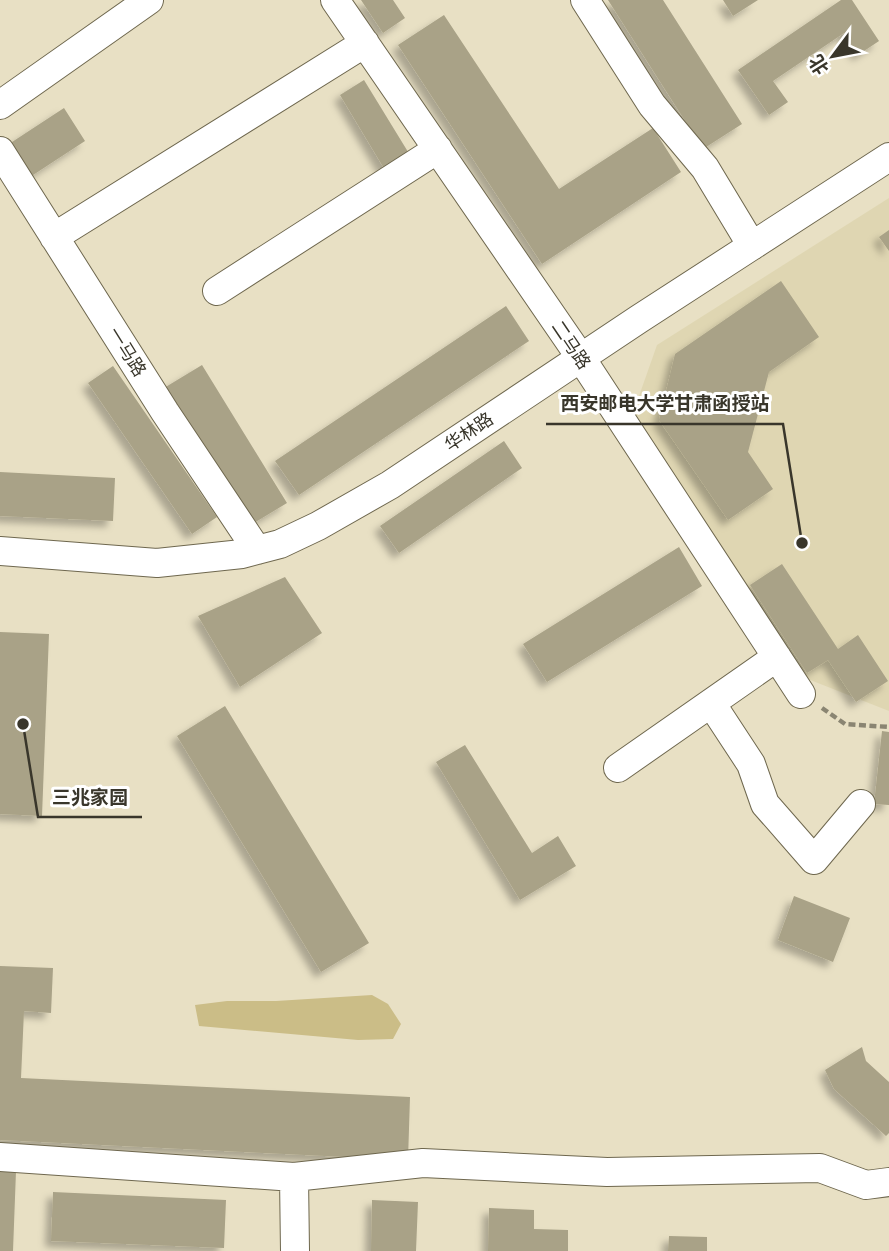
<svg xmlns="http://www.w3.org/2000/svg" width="889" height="1251" font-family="Georgia,'Noto Sans SC',serif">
<defs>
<filter id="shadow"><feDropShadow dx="-6" dy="6" stdDeviation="3.5" flood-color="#0004"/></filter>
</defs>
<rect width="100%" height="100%" fill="#e8e0c4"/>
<path fill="#dfd6b2" d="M889,198V711L795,674L633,413L657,345Z"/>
<path fill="#cbbd87" d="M372,995L388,1004L401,1024L393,1039L358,1040L199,1026L195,1005L227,1001H276Z"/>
<path fill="#a9a287" filter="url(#shadow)" d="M361,0H393L405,18L383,33Z
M608,0H663L742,124L703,149Z
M723,0H758L733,16Z
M841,0H852L879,41L858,55L844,33L773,81L788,102L769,115L738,70Z
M444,15L559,189L653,128L681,172L542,264L398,45Z
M364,80L413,160L388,175L340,95Z
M64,108L85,141L30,177L9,144Z
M889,230V251L879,237Z
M781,281L819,337L769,372L748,452L773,489L728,520L659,420L675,354Z
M506,306L529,341L299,495L275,461Z
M202,365L287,503L249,526L164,388Z
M113,366L217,517L192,534L88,383Z
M504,441L522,468L399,553L380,526Z
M0,472L115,478L113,521L0,516Z
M679,547L702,586L547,682L523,644Z
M782,564L838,649L858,635L888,681L856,702L828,660L807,673L750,585Z
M285,577L322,633L240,687L198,616Z
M0,632L49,634L42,816L0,814Z
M225,706L369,943L321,972L177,736Z
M882,731L889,732V805L874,804Z
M465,745L532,853L558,836L576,866L520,900L436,762Z
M794,896L850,918L833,962L778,940Z
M0,966L53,968L51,1013L24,1011L21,1078L410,1097L408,1160L0,1140Z
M862,1047L866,1061L889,1082V1133L886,1136L834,1089L825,1070Z
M0,1170L16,1171L13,1251H0Z
M53,1192L226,1200L224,1248L51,1241Z
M372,1200L418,1202L416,1251H371Z
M489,1208L534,1210V1229L568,1230V1251H488Z
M669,1236L707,1237V1251H668Z"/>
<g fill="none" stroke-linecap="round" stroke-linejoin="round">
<defs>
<path id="minor" d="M335,0L581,358L801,694
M585,0L652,105L705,168L752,246
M0,105L149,0
M0,151L165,412L257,550
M54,237L365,43
M217,291L438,149
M0,551L157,563L242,554L280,544L318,526L390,485L639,319L889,157
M711,703L751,764L765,804L814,860L861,804
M618,768L777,657
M0,1157L294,1177L295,1251
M294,1177L423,1163L607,1172L820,1168L866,1185L889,1182"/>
</defs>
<use href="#minor" stroke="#6e674e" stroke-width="30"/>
<path stroke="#8a8572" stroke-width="4.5" stroke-dasharray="7 3.5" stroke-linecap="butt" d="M822,708L845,724L889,727"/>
<use href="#minor" stroke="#fff" stroke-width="28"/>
</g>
<g text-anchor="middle" stroke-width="6" stroke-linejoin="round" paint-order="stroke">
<g font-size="18" fill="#39362b" stroke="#fff">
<text transform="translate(571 345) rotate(56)" y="6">二马路</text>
<text transform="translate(127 352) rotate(58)" y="6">一马路</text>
<text transform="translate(469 432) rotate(-34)" y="6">华林路</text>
</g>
</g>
<path fill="none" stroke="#39362b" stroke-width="2.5" d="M802 543L783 424H546M23 724L38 817H142"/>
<g fill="#39362b" stroke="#fff" stroke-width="2.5">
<circle cx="802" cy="543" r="7"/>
<circle cx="23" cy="724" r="7"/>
</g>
<g font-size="19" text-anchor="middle" font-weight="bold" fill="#39362b" stroke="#fff" stroke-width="6" stroke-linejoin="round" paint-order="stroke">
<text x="665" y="410">西安邮电大学甘肃函授站</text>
<text x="90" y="804">三兆家园</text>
</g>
<g transform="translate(833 56) rotate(238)" stroke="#ffffff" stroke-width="5" paint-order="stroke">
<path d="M0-5L12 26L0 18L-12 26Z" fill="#39362b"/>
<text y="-10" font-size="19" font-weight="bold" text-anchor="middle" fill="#39362b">北</text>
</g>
</svg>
